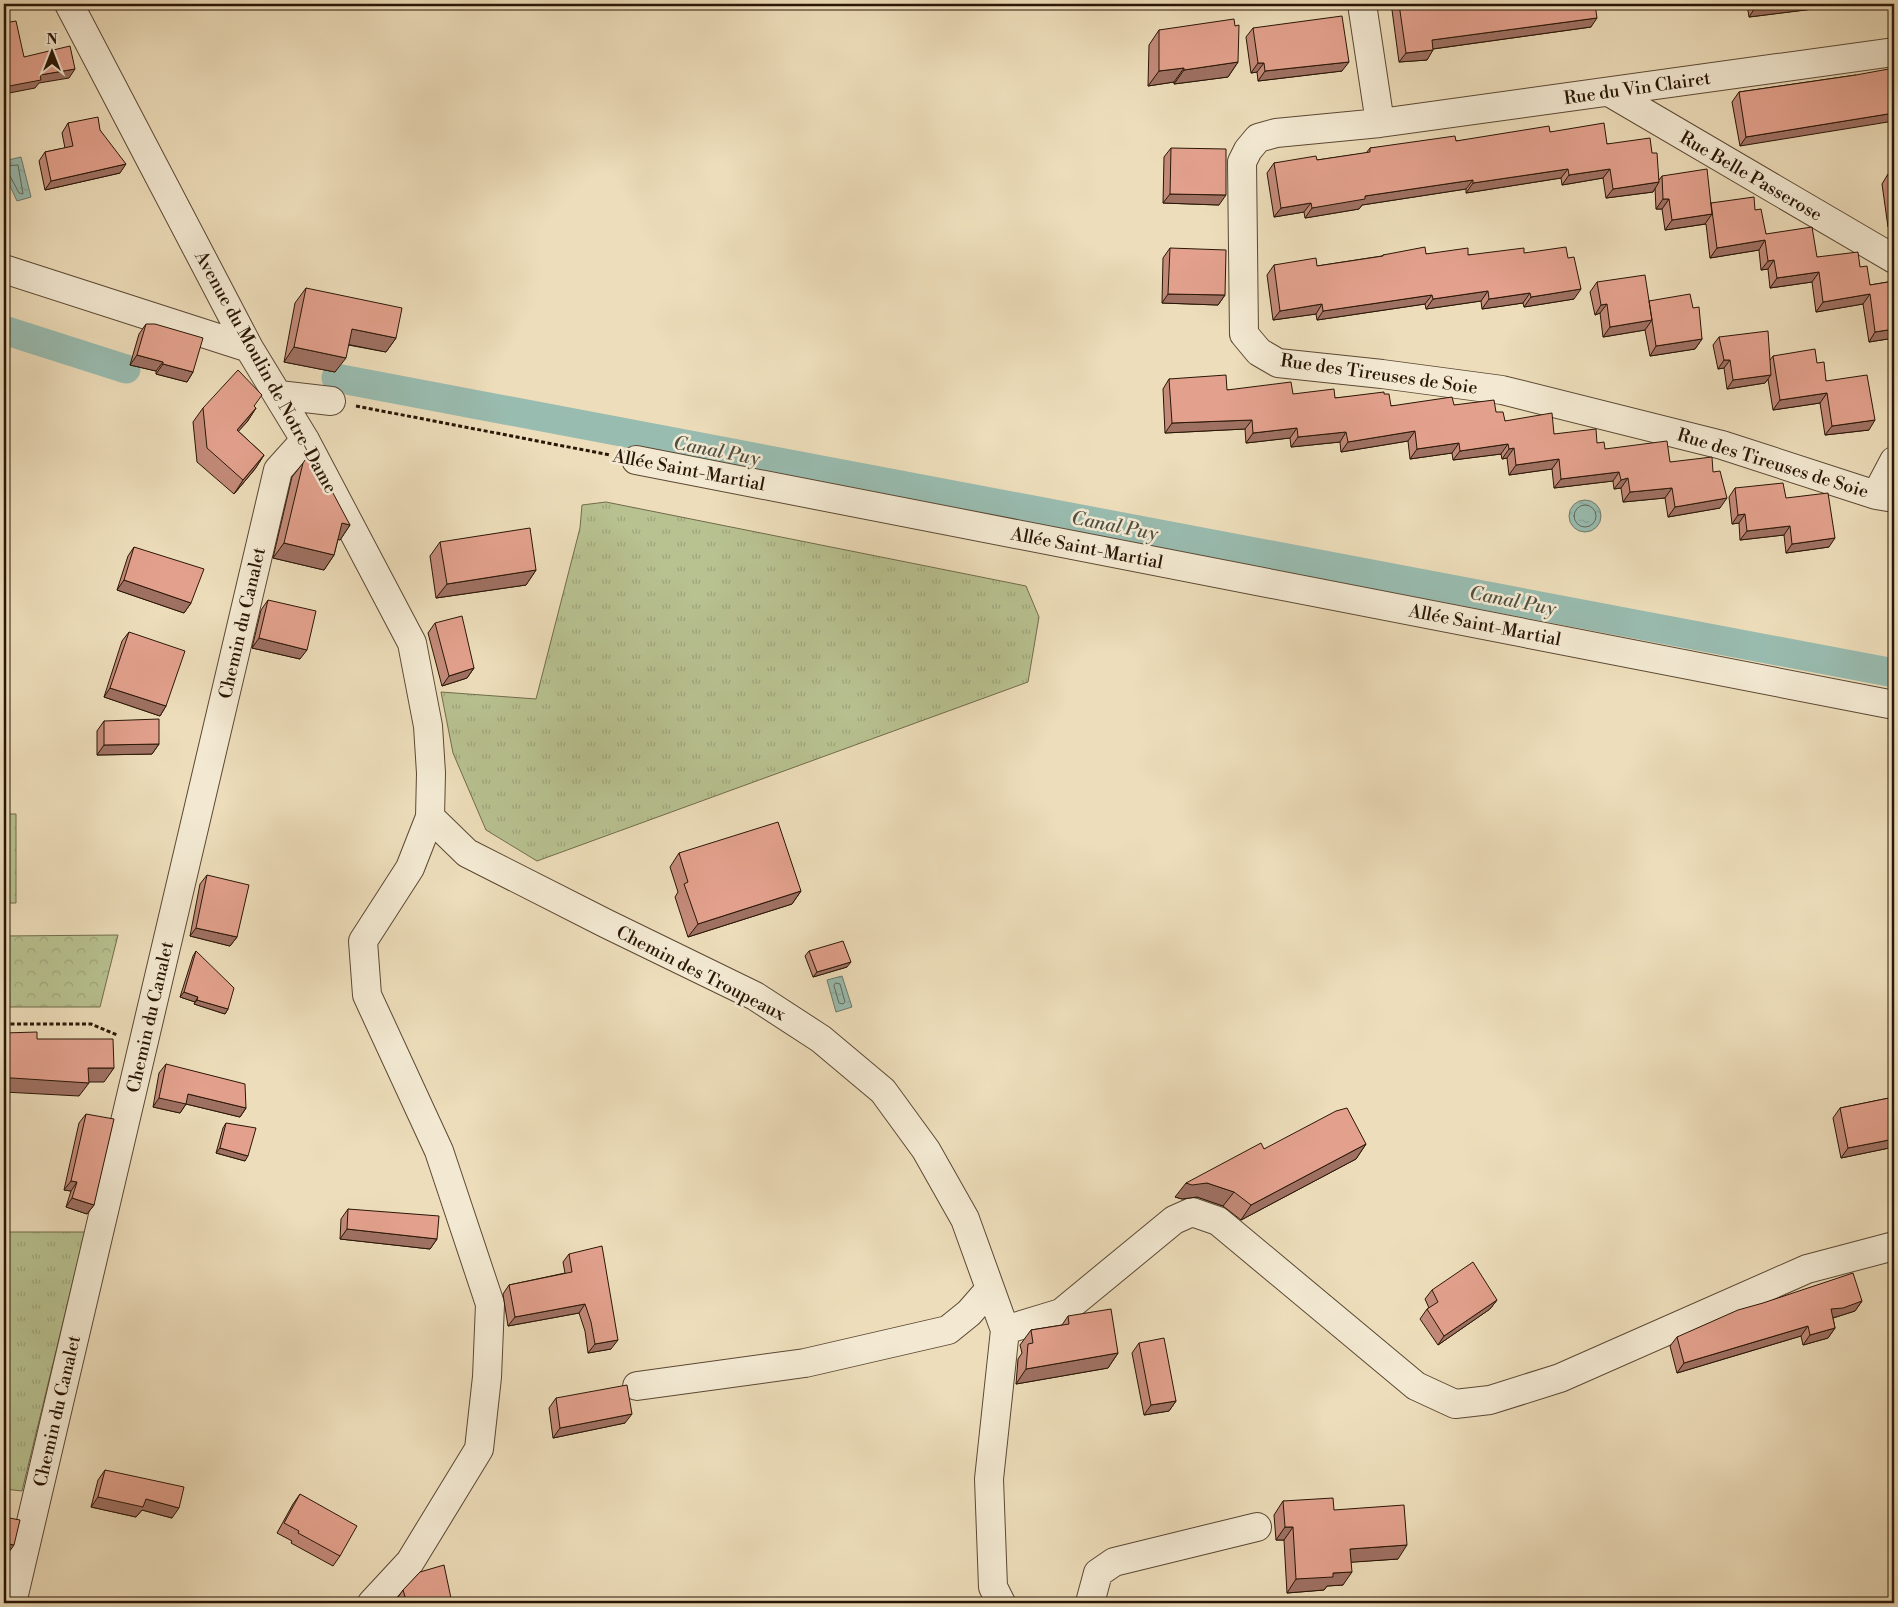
<svg xmlns="http://www.w3.org/2000/svg" width="1898" height="1607" font-family="'Libre Bodoni',serif">
<defs>
<pattern id="grass-tufts" width="24" height="20" patternUnits="userSpaceOnUse" patternTransform="scale(1.25)"><rect width="24" height="20" fill="#b8c190"/><path d="M3 7l-1-3M5 7V3M7 7l1-3M15 17l-1-3M17 17v-4M19 17l1-3" fill="none" stroke="#9ea57b"/></pattern>
<pattern id="forest-crowns" width="20" height="18" patternUnits="userSpaceOnUse" patternTransform="scale(1.25)"><rect width="20" height="18" fill="#b8c190"/><path d="M2 6a3 3 0 1 1 6 0M12 15a3 3 0 1 1 6 0" fill="none" stroke="#9ea57b"/></pattern>
<pattern id="water-ripples" width="26" height="14" patternUnits="userSpaceOnUse" patternTransform="scale(1.25)"><rect width="26" height="14" fill="#99bcb0"/><path d="M2 4q2-2 4 0t4 0M15 11q2-2 4 0t4 0" fill="none" stroke="#84a196"/></pattern>
</defs>
<rect width="100%" height="100%" fill="#edddba"/>
<filter id="stains"><feTurbulence type="fractalNoise" baseFrequency=".004" numOctaves="4"/><feColorMatrix values="0 0 0 0 .2 0 0 0 0 .09 0 0 0 0 .02 0 0 0 .5 -.17"/></filter>
<radialGradient id="worn" r=".72"><stop offset=".6" stop-color="#630" stop-opacity="0"/><stop offset="1" stop-color="#630" stop-opacity=".3"/></radialGradient>
<path fill="url(#grass-tufts)" stroke="#716c4b" d="M606,502L1026,586L1039,617L1028,682L537,861L486,830L453,753L441,692L536,699L580,528L582,505Z
M4,1232H85L22,1491L4,1489Z"/>
<path fill="url(#forest-crowns)" stroke="#716c4b" d="M4,814H16V903H4Z
M118,935L100,1007H4V936Z"/>
<path fill="url(#water-ripples)" stroke="#6d7a6c" d="M21,157L31,197L17,201L4,173V161Z
M1569 516a16 16 0 1 1 32 0a16 16 0 1 1-32 0Z
M842,976L852,1007L836,1012L827,980Z"/>
<g fill="none" stroke-linecap="round" stroke-linejoin="round">
<path stroke="#62695b" stroke-width="1" d="M4,166L18,165L23,194L19,193L9,174L4,172
M1574 516a11 11 0 1 1 22 0a11 11 0 1 1-22 0Z
M836,983L840,984L845,1002L843,1004L839,1003L834,986Z"/>
<path stroke="#99bcb0" stroke-width="29" d="M4,330L126,369
M336,378L1894,673"/>
<defs>
<path id="minor" d="M69,4L249,348L305,440L412,643L428,726L431,773L430,817L410,868L363,941L367,995L439,1151L490,1304L487,1377L479,1449L410,1562L372,1603
M1362,4L1380,123
M1894,52L1380,123L1276,133L1258,138L1248,150L1242,162L1244,334L1259,352L1278,363L1382,374L1502,390L1722,445L1876,495L1894,498
M1609,92L1894,259
M4,269L249,348
M279,395L331,401
M636,460L1894,705
M1876,495L1894,461
M430,817L467,853L607,924L755,996L821,1039L883,1091L926,1150L965,1219L1005,1330L989,1479L993,1587L1001,1603
M1005,1330L1061,1313L1174,1220L1192,1212L1218,1221L1416,1386L1455,1404L1490,1400L1560,1378L1807,1269L1894,1246
M637,1386L805,1363L948,1330L969,1313L990,1289
M12,1603L278,470L305,440
M1092,1603L1091,1599L1098,1573L1114,1562L1257,1527"/>
</defs>
<use href="#minor" stroke="#5b4833" stroke-width="30"/>
<path stroke="#2a1606" stroke-width="3" stroke-dasharray="4 2.5" stroke-linecap="butt" d="M356,406L610,455
M4,1024H91L117,1035"/>
<use href="#minor" stroke="#f3e9d2" stroke-width="28"/>
</g>
<path fill="#c38a79" stroke="#2a1606" d="M1396,4H1595L1591,27L1433,49L1427,60L1399,62L1392,10Z
M1747,4H1853L1749,17Z
M1253,28L1342,71L1258,81L1257,72L1251,73L1246,37Z
M1159,30L1238,62L1228,77L1174,84V82L1148,86L1149,45Z
M1856,75L1740,146L1732,102L1739,92Z
M68,123L100,130L120,173L45,190L39,161L45,152L65,148L62,133Z
M1550,132L1652,153L1659,180L1662,176L1711,203L1755,210L1766,234L1817,257L1860,267L1870,285L1894,281V338L1869,342L1863,304L1816,312L1812,282L1770,288L1768,269L1761,270L1759,250L1710,258L1706,224L1665,230L1662,209H1656L1655,188L1653,192L1606,198L1603,178L1562,185L1561,178L1466,193V189L1362,205L1359,209L1305,218L1304,212L1274,217L1267,173L1274,163L1317,160L1366,153L1370,148L1456,141Z
M1171,148L1219,205L1163,203L1164,157Z
M1888,174H1894V227H1888L1882,184Z
M1170,248L1225,295L1218,305L1162,303L1163,258Z
M1524,253L1574,299L1524,307L1523,303L1482,309L1481,301L1426,309L1425,304L1317,320L1316,314L1273,320L1267,275L1274,265L1317,266L1382,256L1383,255L1426,254L1468,255Z
M1597,282L1649,301L1693,308L1702,339L1695,349L1650,356L1645,330L1603,337L1600,313L1595,315L1590,292Z
M306,288L396,338L386,352L348,345L335,372L284,362L295,303Z
M146,324L193,372L187,382L156,374V371L130,365L139,334Z
M1719,337L1770,360L1773,356L1817,363L1826,381L1869,430L1825,435L1820,403L1773,410L1768,379L1765,383L1727,389L1724,368L1718,369L1713,345Z
M1169,379L1227,390L1335,398L1384,394L1391,406L1454,405L1496,412L1505,421L1554,434L1597,443L1605,449L1670,462L1713,472L1720,508L1668,517L1665,498L1623,502L1621,488L1614,489L1613,481L1554,488L1552,469L1509,475L1507,458L1502,459L1501,454L1453,460L1452,453L1410,459L1408,441L1341,452L1340,442L1291,447L1290,438L1246,443L1245,429L1165,433L1163,389Z
M254,407L256,408L247,422L238,431L264,455L255,469L234,494L197,462L193,422L203,408Z
M303,463L350,525L340,540L338,539L334,555L324,570L273,558L292,477Z
M1735,488L1786,498L1829,547L1786,553L1784,535L1740,540L1739,523L1732,524L1729,497Z
M440,542L536,570L526,585L436,598L430,556Z
M134,547L191,603L184,613L117,590L128,556Z
M268,600L300,659L252,648L261,610Z
M435,623L474,668L467,678L442,686L428,633Z
M129,632L166,706L160,716L104,697L122,641Z
M104,721L159,744L152,754L97,755V731Z
M679,853L801,891L792,904L688,937L675,897L678,892L670,867Z
M207,875L237,937L230,946L190,936L200,884Z
M196,951L228,1009L225,1014L194,1004L195,1002L180,997L193,956Z
M809,951L847,967L813,977L805,956Z
M166,1064L246,1108L240,1117L186,1104L180,1113L153,1107L159,1073Z
M1894,1097V1147L1841,1158L1833,1118L1840,1108Z
M86,1114L94,1205L87,1214L66,1207L71,1191L64,1190L79,1123Z
M226,1123L245,1161L216,1153L223,1128Z
M1366,1144L1356,1159L1241,1220L1223,1206L1197,1197L1182,1199L1175,1197L1264,1149Z
M348,1209L437,1239L430,1249L340,1239L341,1219Z
M569,1254L611,1349L588,1353L585,1331L579,1313L508,1326L503,1294L509,1285L565,1273L563,1262Z
M1432,1290L1497,1300L1490,1309L1438,1345L1420,1319L1427,1309L1429,1308L1425,1299Z
M1862,1301L1855,1311L1833,1318L1835,1328L1828,1338L1803,1345L1801,1336L1677,1373L1670,1346L1677,1337Z
M1068,1316L1118,1353L1108,1368L1016,1384L1018,1359L1022,1353L1020,1345L1031,1330L1062,1325Z
M1139,1343L1176,1401L1169,1411L1144,1415L1132,1353Z
M556,1398L625,1423L553,1438L549,1408Z
M105,1470L172,1518L142,1510L136,1517L91,1507L98,1480Z
M300,1494L340,1556L333,1566L291,1543L292,1541L277,1533L293,1504Z
M1283,1501L1334,1510L1398,1559L1351,1562L1343,1585L1327,1586L1324,1590L1287,1593L1284,1540H1276L1274,1515Z
M403,1590L452,1603H397L396,1600Z"/>
<path fill="#9f7163" stroke="#2a1606" d="M1775,4H1853L1749,17L1756,6Z
M1597,18L1591,27L1425,50L1432,40Z
M1433,50L1427,60L1399,62L1406,53Z
M1238,62L1228,77L1174,84L1184,70Z
M1349,62L1342,71L1258,81L1265,71Z
M1258,63H1264L1257,72L1251,73Z
M1184,68L1174,82L1148,86L1159,71Z
M75,69L69,78L39,83L35,88L4,94V87L40,75Z
M1894,113V121L1740,146L1746,137Z
M126,164L120,173L45,190L51,181Z
M1568,169L1561,178L1466,193L1473,183Z
M1610,169L1603,178L1562,185L1569,175Z
M1473,180L1466,189L1362,205L1359,209L1305,218L1312,208L1365,196Z
M1659,182L1653,192L1606,198L1613,189Z
M1170,194L1226,195L1219,205L1163,203Z
M1663,199H1669L1662,209H1656Z
M1311,203L1304,212L1274,217L1281,208Z
M1712,214L1705,224L1665,230L1672,220Z
M1894,218V227H1888Z
M1765,240L1759,250L1710,258L1717,248Z
M1774,260L1768,269L1761,270L1768,261Z
M1819,272L1812,282L1770,288L1777,278Z
M1581,289L1574,299L1524,307L1531,297Z
M1488,291L1481,301L1426,309L1433,299Z
M1530,293L1523,303L1482,309L1489,299Z
M1168,294L1225,295L1218,305L1162,303Z
M1870,294L1863,304L1816,312L1823,302Z
M1432,295L1425,304L1317,320L1323,311Z
M1322,304L1316,314L1273,320L1280,311Z
M1607,304L1600,313L1595,315L1601,305Z
M1652,320L1645,330L1603,337L1610,327Z
M352,329L396,338L386,352L341,343Z
M1894,329V338L1869,342L1875,332Z
M1702,339L1695,349L1650,356L1656,346Z
M294,347L346,358L335,372L284,362Z
M137,355L163,362L156,371L130,365Z
M1724,360H1730L1724,368L1718,369Z
M163,364L193,372L187,382L156,374Z
M1771,375L1765,383L1727,389L1733,380Z
M1827,393L1820,403L1773,410L1780,400Z
M256,408L247,422L227,444L237,430Z
M1252,420L1245,429L1165,433L1172,423Z
M1875,420L1869,430L1825,435L1832,426Z
M1297,428L1290,438L1246,443L1253,433Z
M1415,431L1408,441L1341,452L1348,442Z
M1346,432L1340,442L1291,447L1298,437Z
M1459,443L1452,453L1410,459L1417,449Z
M1508,444L1501,454L1453,460L1460,451Z
M1514,448L1507,458L1502,459L1509,449Z
M264,455L255,469L234,494L243,480Z
M1559,459L1552,469L1509,475L1516,465Z
M1619,472L1613,481L1554,488L1561,479Z
M1628,478L1621,488L1614,489L1621,480Z
M1672,488L1665,498L1623,502L1630,492Z
M1727,498L1720,508L1668,517L1675,507Z
M1745,514L1739,523L1732,524L1738,515Z
M342,523L350,525L340,540L331,538Z
M1790,526L1784,535L1740,540L1747,531Z
M1835,538L1829,547L1786,553L1792,544Z
M284,543L334,555L324,570L273,558Z
M536,570L526,585L436,598L447,584Z
M124,580L191,603L184,613L117,590Z
M259,638L307,650L300,659L252,648Z
M474,668L467,678L442,686L449,676Z
M110,688L166,706L160,716L104,697Z
M159,744L152,754L97,755L104,745Z
M801,891L792,904L688,937L698,924Z
M196,928L237,937L230,946L190,936Z
M851,962L847,967L813,977L817,972Z
M184,992L198,997L195,1002L180,997Z
M197,1000L228,1009L225,1014L194,1004Z
M88,1068H114L104,1082H80L89,1083L79,1096L4,1092V1078Z
M188,1094L246,1108L240,1117L186,1104L180,1113L153,1107L159,1098Z
M1894,1139V1147L1841,1158L1848,1148Z
M1366,1144L1356,1159L1241,1220L1251,1205Z
M220,1148L248,1156L245,1161L216,1153Z
M71,1181L77,1182L71,1191L64,1190Z
M1186,1183H1207L1234,1192L1223,1206L1197,1197L1182,1199L1175,1197Z
M72,1198L94,1205L87,1214L66,1207Z
M347,1229L437,1239L430,1249L340,1239Z
M1497,1300L1490,1309L1438,1345L1444,1336Z
M1862,1301L1855,1311L1836,1317L1824,1319L1831,1309Z
M585,1304L579,1313L508,1326L515,1317Z
M1808,1326L1801,1336L1677,1373L1684,1363Z
M1835,1328L1828,1338L1803,1345L1810,1335Z
M618,1340L611,1349L588,1353L595,1344Z
M1118,1353L1108,1368L1016,1384L1026,1369Z
M1176,1401L1169,1411L1144,1415L1151,1405Z
M632,1414L625,1423L553,1438L560,1428Z
M98,1497L146,1499L179,1508L172,1518L142,1510L136,1517L91,1507Z
M1285,1527H1293L1284,1540H1276Z
M4,1543L14,1545L7,1555L4,1554Z
M1407,1545L1398,1559L1341,1563L1350,1549Z
M1352,1572L1343,1585L1327,1586L1324,1590L1287,1593L1296,1579L1333,1573Z"/>
<path fill="#e3a18d" stroke="#2a1606" d="M1399,4H1595L1597,18L1432,40L1433,50L1406,53Z
M1756,4H1775L1756,6Z
M1342,16L1349,62L1265,71L1264,63H1258L1253,28Z
M1234,19L1235,26L1239,25L1238,62L1184,70V68L1159,71V30Z
M16,21L24,57L70,46L75,69L40,75L41,80L4,87V23Z
M1894,68V113L1746,137L1739,92L1856,75Z
M98,117L100,130L126,164L51,181L45,152L73,146L68,123Z
M1604,123L1607,144L1650,138L1652,153H1657L1659,182L1613,189L1610,169L1569,175L1568,169L1473,183V180L1365,196V199L1312,208L1311,203L1281,208L1274,163L1316,156L1317,160L1370,152V148L1455,136L1456,141L1549,126L1550,132Z
M1171,148L1226,149V195L1170,194Z
M1707,169L1712,214L1672,220L1669,199H1663L1662,176Z
M1888,174H1894V215Z
M1754,197L1755,210L1761,209L1766,234L1812,227L1817,257L1858,252L1860,267L1867,266L1870,285L1894,281V329L1875,332L1870,294L1823,302L1819,272L1777,278L1774,260L1768,261L1765,240L1717,248L1711,203Z
M1425,247L1426,254L1468,248V255L1524,248V253L1566,247L1568,258L1574,257L1581,289L1531,297L1530,293L1489,299L1488,291L1433,299L1432,295L1323,311L1322,304L1280,311L1274,265L1316,258L1317,266L1383,256V255Z
M1170,248L1226,250L1225,295L1168,294Z
M1645,275L1652,320L1610,327L1607,304L1601,305L1597,282Z
M306,288L402,308L396,338L352,329L346,358L294,347Z
M1690,294L1693,308L1699,307L1702,339L1656,346L1649,301Z
M146,324H155L203,338L193,372L163,364V362L137,355Z
M1768,331L1771,375L1733,380L1730,360H1724L1719,337Z
M1815,349L1817,363L1824,362L1826,381L1867,375L1875,420L1832,426L1827,393L1780,400L1773,356Z
M238,370L262,395L254,406L256,408L237,430L264,455L243,480L207,448L203,408Z
M1226,375L1227,390L1291,382L1293,394L1334,389L1335,398L1384,392V394H1389L1391,406L1452,397L1454,405L1494,400L1496,412H1503L1505,421L1552,413L1554,434L1596,429L1597,443L1604,442L1605,449L1667,441L1670,462L1712,457L1713,472L1720,471L1727,498L1675,507L1672,488L1630,492L1628,478L1621,480L1619,472L1561,479L1559,459L1516,465L1514,448L1509,449L1508,444L1460,451L1459,443L1417,449L1415,431L1348,442L1346,432L1298,437L1297,428L1253,433L1252,420L1172,423L1169,379Z
M305,460L317,463L350,525L342,523L334,555L284,543L303,463Z
M1783,483L1786,498L1828,493L1835,538L1792,544L1790,526L1747,531L1745,514L1738,515L1735,488Z
M530,528L536,570L447,584L440,542Z
M134,547L204,569L191,603L124,580Z
M268,600L316,611L307,650L259,638Z
M462,616L474,668L449,676L435,623Z
M129,632L185,651L166,706L110,688Z
M159,719V744L104,745V721Z
M778,822L801,891L698,924L684,884L688,882L679,853Z
M207,875L249,885L237,937L196,928Z
M843,941L851,962L817,972L809,951Z
M196,951L234,988L228,1009L197,1000L198,997L184,992Z
M37,1032V1039H113L114,1068H88L89,1083L12,1078H4V1033Z
M166,1064L245,1084L246,1108L188,1094L186,1104L159,1098Z
M1894,1097V1139L1848,1148L1840,1108Z
M1347,1108L1366,1144L1251,1205L1234,1192L1207,1183L1192,1185L1186,1183L1261,1143L1264,1149L1336,1111Z
M86,1114L114,1119L94,1205L72,1198L77,1182L71,1181Z
M226,1123L256,1128L248,1156L220,1148Z
M348,1209L439,1216L437,1239L347,1229Z
M602,1246L618,1340L595,1344L591,1322L585,1304L515,1317L509,1285L572,1272L569,1254Z
M1473,1262L1497,1300L1444,1336L1427,1309L1438,1302L1432,1290Z
M1853,1273L1862,1301L1843,1308L1831,1309L1835,1328L1810,1335L1808,1326L1684,1363L1677,1337L1738,1310L1763,1303Z
M1111,1309L1118,1353L1026,1369L1028,1344L1033,1343L1031,1330L1069,1324L1068,1316Z
M1164,1338L1176,1401L1151,1405L1139,1343Z
M627,1385L632,1414L560,1428L556,1398Z
M105,1470L184,1487L179,1508L146,1499L143,1507L98,1497Z
M300,1494L357,1526L340,1556L298,1533L299,1531L284,1523Z
M1333,1498L1334,1510L1404,1505L1407,1545L1350,1549L1352,1572L1333,1573V1577L1296,1579L1293,1527H1285L1283,1501Z
M4,1517L20,1520L14,1545L4,1543Z
M444,1565L452,1603H407L403,1590L420,1572Z"/>
<g text-anchor="middle" stroke-width="5" stroke-linejoin="round" paint-order="stroke">
<g font-size="18" fill="#2a1606" stroke="#f3e9d2">
<text transform="translate(1637 88) rotate(-8)" y="6">Rue du Vin Clairet</text>
<text transform="translate(1751 176) rotate(30)" y="6">Rue Belle Passerose</text>
<text transform="translate(266 372) rotate(61)" y="6">Avenue du Moulin de Notre-Dame</text>
<text transform="translate(1379 374) rotate(8)" y="6">Rue des Tireuses de Soie</text>
<text transform="translate(1773 463) rotate(17)" y="6">Rue des Tireuses de Soie</text>
<text transform="translate(689 470) rotate(11)" y="6">Allée Saint-Martial</text>
<text transform="translate(1087 548) rotate(11)" y="6">Allée Saint-Martial</text>
<text transform="translate(242 623) rotate(-77)" y="6">Chemin du Canalet</text>
<text transform="translate(1485 625) rotate(11)" y="6">Allée Saint-Martial</text>
<text transform="translate(701 973) rotate(27)" y="6">Chemin des Troupeaux</text>
<text transform="translate(150 1017) rotate(-77)" y="6">Chemin du Canalet</text>
<text transform="translate(57 1411) rotate(-77)" y="6">Chemin du Canalet</text>
</g>
<g font-size="19" font-style="italic" fill="#515042" stroke="#f3e9d2">
<text transform="translate(717 450) rotate(11)" y="7">Canal Puy</text>
<text transform="translate(1115 525) rotate(11)" y="7">Canal Puy</text>
<text transform="translate(1513 600) rotate(11)" y="7">Canal Puy</text>
</g>
</g>
<rect width="1898" height="1607" fill="none" stroke="#edddba" stroke-width="20"/>
<rect x="5" y="5" width="1888" height="1597" fill="none" stroke="#2a1606" stroke-width="2.5"/>
<rect x="10" y="10" width="1878" height="1587" fill="none" stroke="#2a1606"/>
<g transform="translate(52 52)" stroke="#f3e9d2" stroke-width="4" paint-order="stroke">
<path d="M0-4L9 19L0 12L-9 19Z" fill="#2a1606"/>
<text y="-8" font-size="14" font-weight="bold" text-anchor="middle" fill="#2a1606">N</text>
</g>
<rect width="100%" height="100%" filter="url(#stains)"/>
<rect width="100%" height="100%" fill="url(#worn)"/>
</svg>
